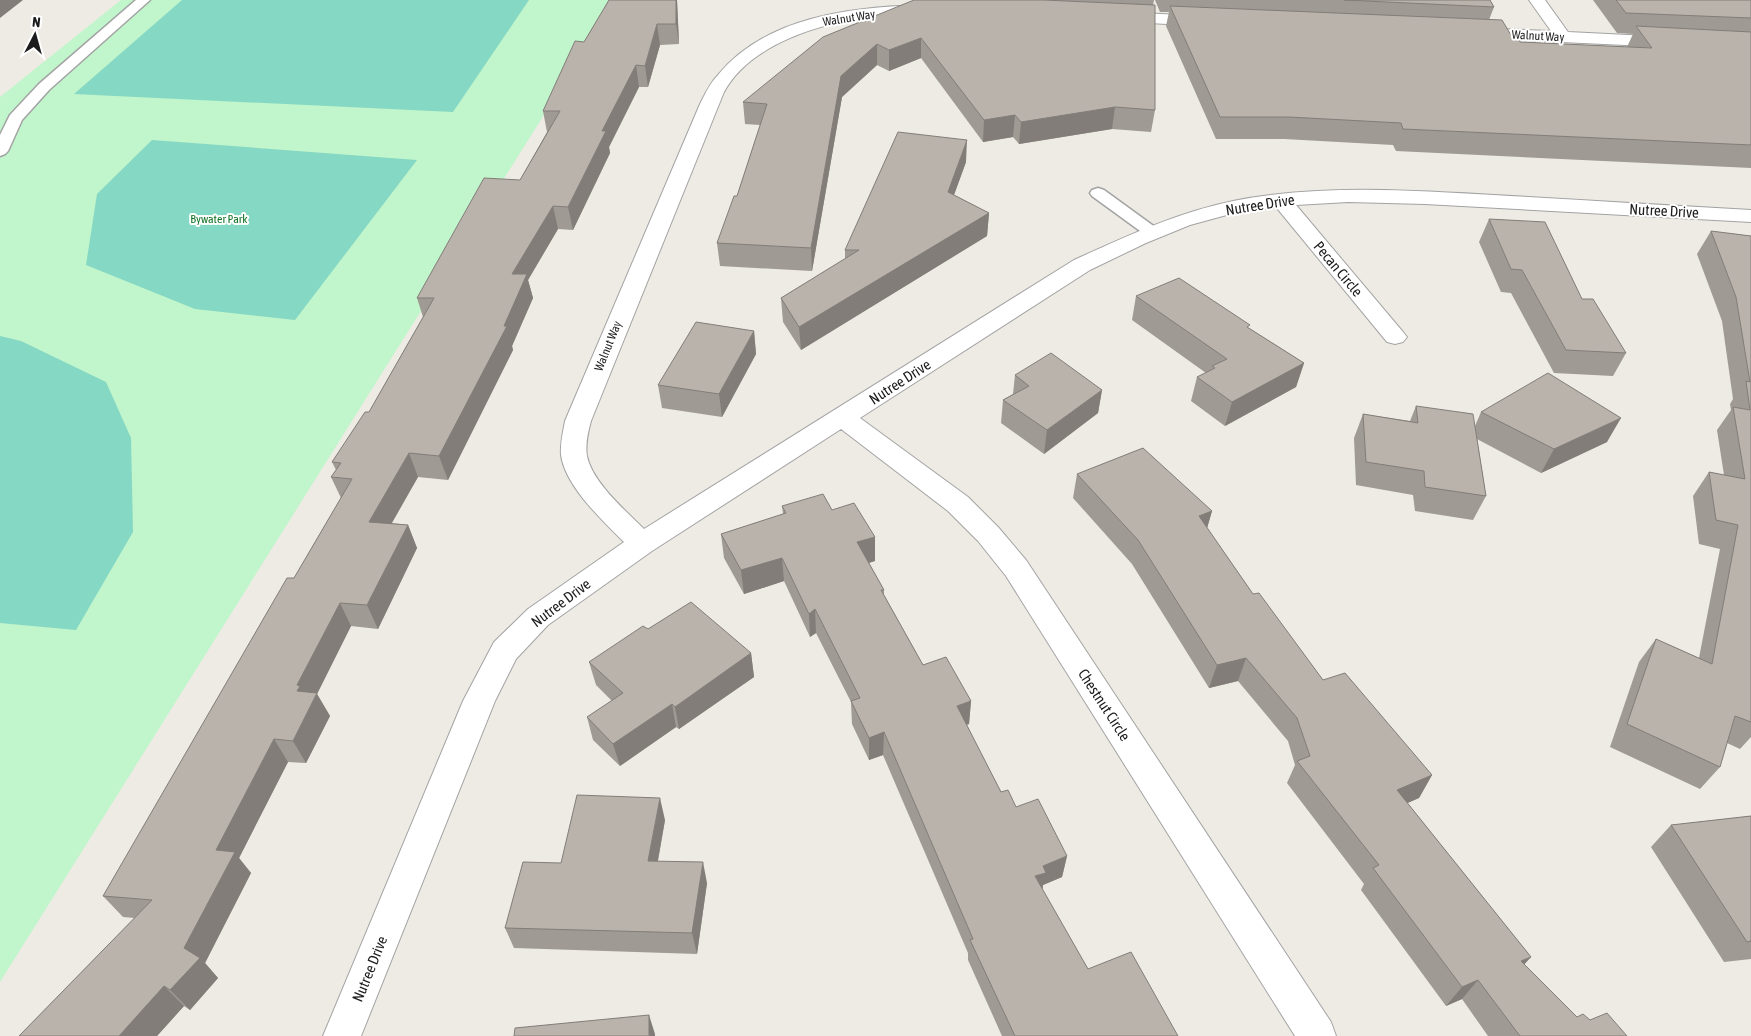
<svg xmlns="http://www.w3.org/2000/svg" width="1751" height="1036" font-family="'Asap Condensed',sans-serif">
<rect width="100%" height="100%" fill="#edebe3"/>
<path fill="#c1f5cc" d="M121,0H616L0,982V97Z"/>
<path fill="#85d8c3" d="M182,0H529L453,112L74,94Z
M152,140L417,160L295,320L195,309L86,265L97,194Z
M0,336L21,341L106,382L131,438L133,532L76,630L0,623Z"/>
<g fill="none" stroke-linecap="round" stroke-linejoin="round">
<defs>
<path id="service" d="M136,0H150L49,90L22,120L8,151L5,154L0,156V135L10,115L39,84Z
M1098,188L1104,190L1159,230L1161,233L1159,236H1147L1092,196L1090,193L1092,190Z"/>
<path id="minor" d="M1529,0H1545L1568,32L1668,37L1674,38L1677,42L1674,46L1668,47L1474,38L1468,37L1466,33L1468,29L1474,28L1551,31Z
M921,5L927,7L929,10L927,13C910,18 891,16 873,17C822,22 750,44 724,92L591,421C588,432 585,444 587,456C592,482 626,511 644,529L1074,260C1127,236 1176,213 1233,201C1319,184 1408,190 1494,195C1580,200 1665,205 1751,210V222L1425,204L1348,202L1296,205L1403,332L1407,337L1403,342L1395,344L1387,342L1276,207L1234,213L1190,225L1146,243L1090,270L860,418L968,497L998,527L1026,560L1331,1022L1336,1036H1295L1006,576L978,541L948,511L841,429L652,551L548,625L516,659L495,701L361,1036H323L463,701L494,642L528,609L624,542C603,521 565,486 561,455C560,444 563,432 565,421L700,104C705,94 710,83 718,75C765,17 851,7 921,5Z
M1119,12L1203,16L1209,17L1211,21L1209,25L1203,26L1113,21L1111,17L1113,13Z"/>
</defs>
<use href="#service" stroke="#a3a3a3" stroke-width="3"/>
<use href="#minor" stroke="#a3a3a3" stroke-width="2"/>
<use href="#service" fill="#fff" fill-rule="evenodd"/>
<use href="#minor" fill="#fff" fill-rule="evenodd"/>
</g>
<path fill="#9f9a94" d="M609,0H677L679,44L660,45L648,87H639L609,147L610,153L573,230L558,229L528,280L533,298L512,346L513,350L448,480L418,477L391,523L408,525L417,548L378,629L351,626L317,694L330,716L306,763L288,762L239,858L251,873L205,963L218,978L190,1010L184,1006L157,1036H19L135,918L123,917L103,896L294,578L341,498L331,477L336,470L332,462L369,412L423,317L417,298L520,180L547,132L543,111Z
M914,0H1154L1153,5L1155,110L1151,132L1112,129L1019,144L1013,137L983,142L921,58L889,71L877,65L842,97L812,271L720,266L717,243L737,196L760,125L745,124L743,102Z
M1155,0H1490L1494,7L1489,20L1514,40L1520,42L1627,47L1633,34L1617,33L1593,0H1751V168L1396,151L1393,145L1284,139H1216L1166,26L1169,12H1160Z
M966,162L954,195L989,213L987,236L801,350L783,322L781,298L845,259V250Z
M1489,219L1582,299L1626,353L1613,376L1554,373L1511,293L1501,292L1479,242Z
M1711,231L1751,236V737L1740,749L1727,743L1720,767L1700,789L1610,747L1639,662L1656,639L1699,658L1720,549L1699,544L1693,496L1709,472L1724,475L1717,430L1731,410L1730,404L1733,399L1722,321L1697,254Z
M1136,296L1249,328L1304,363L1296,387L1225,426L1191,401L1197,377L1206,373L1132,320Z
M754,331L756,354L722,417L662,408L658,385Z
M1015,375L1102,390L1098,413L1044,454L1001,423L1003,400L1013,394Z
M1416,406L1475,426L1481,412L1607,442L1541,473L1477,439L1486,496L1473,520L1415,511L1413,495L1356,485L1354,438L1363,414L1410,421Z
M1077,474L1212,511L1207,528L1253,594L1323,680L1432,775L1419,798L1407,803L1531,957L1524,964L1577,1017L1590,1020L1627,1036H1488L1462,999L1446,1006L1361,890L1364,884L1287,783L1295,765L1288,741L1238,681L1209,688L1132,564L1073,498Z
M782,506L832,510L875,561L869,563L884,590V595L923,665L971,701L969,724L966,725L1001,792L1067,856L1062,877L1043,885L1042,890L1088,969L1178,1036H1002L968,960V953L883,755L869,760L852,724L851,702L816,633L810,637L784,581L744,594L724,558L721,534L783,514Z
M648,629L751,653L754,677L679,729L676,727L620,766L593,740L587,717L612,701L596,685L589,662Z
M1751,816V959L1724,962L1651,847L1671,825Z
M665,820L658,861L707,883L697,954L514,948L505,928L561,863Z"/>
<path fill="#827d78" d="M0,0H23L0,18Z
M676,0H677L679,44L676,24Z
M657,24L660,45L648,87L645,66Z
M921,38V58L889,71V50Z
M877,44V65L842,97L812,271L811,248L841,76Z
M636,65L639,87L609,147L610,153L573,230L568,207L602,131Z
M1115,107L1112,129L1019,144L1021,122Z
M1015,115L1013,137L983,142L984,120Z
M967,140L966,162L947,214L948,192Z
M553,206L558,229L528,280L533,298L512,346L513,350L448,480L439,456L504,326L512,274Z
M989,213L987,236L801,350L799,327Z
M754,331L756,354L722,417L719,394Z
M1304,363L1296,387L1225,426L1232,402Z
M1102,390L1098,413L1044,454L1047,430Z
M1621,418L1607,442L1541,473L1554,449Z
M409,453L418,477L379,546L369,522Z
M1212,511L1205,535L1199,516Z
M408,525L417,548L378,629L367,605Z
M875,537V561L857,566V542Z
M782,558L784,581L744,594L741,570Z
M340,603L351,626L317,694L330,716L306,763L293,741L297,691V685Z
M815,609L816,633L810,637L809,614Z
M751,653L754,677L679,729L675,707Z
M1246,658L1238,681L1209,688L1217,665Z
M971,701L969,724L955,729L957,706Z
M672,704L676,727L620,766L613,744Z
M884,732L883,755L869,760V738Z
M274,739L288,762L239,858L251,873L205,963L218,978L190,1010L170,990L184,948L216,850Z
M1432,775L1419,798L1385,813L1397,790Z
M660,798L665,820L654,882L648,861Z
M1067,856L1062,877L1043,885L1042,894L1035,876L1043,866Z
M703,862L707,883L697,954L692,933Z
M1531,957L1513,977L1521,961Z
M1478,980L1462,999L1446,1006L1462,987Z
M164,986L184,1006L157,1036H119Z
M649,1015L655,1034V1036H649Z"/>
<path fill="#b9b3ac" stroke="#827d78" d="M609,0H676V24H657L645,66L636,65L602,131H606L568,207L553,206L512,274H527L504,326H507L439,456L409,453L369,522L408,525L367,605L340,603L297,685L300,686L297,691L317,693L293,741L274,739L216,850L235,852L184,948L200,958L170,990L164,986L119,1036H19L152,900L103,896L287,578H294L352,479L331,477L341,463L332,462L365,412H369L434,298H417L484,178L520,180L560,111H543L575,41L584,42Z
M914,0H1044L1155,5V110L1115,107L1021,122L1015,115L984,120L921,38L889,50L877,44L841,76L811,248L717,243L734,196H737L767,104L743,102L823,37Z
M1344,0H1490L1494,7Z
M1616,0H1751V18L1626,13Z
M1170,6L1502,20L1514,40H1519L1520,42L1652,48L1636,26L1751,32V145L1403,129L1401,123L1289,117H1220Z
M898,132L967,140L948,192L989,213L799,327L781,298L859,250H845Z
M1489,219L1545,222L1582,299H1593L1626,353L1566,350L1522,270L1511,269Z
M1711,231L1751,236V722L1735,716L1720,767L1627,724L1656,639L1712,664L1738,525L1716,520L1709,472L1745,479L1733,407L1750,410L1746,381L1750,382L1736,297Z
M1179,278L1250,325L1247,327L1304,363L1232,402L1197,377L1215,368L1212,366L1227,359L1136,296Z
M696,322L754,331L719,394L658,385Z
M1051,353L1102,390L1047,430L1003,400L1029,386L1015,375Z
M1548,373L1621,418L1554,449L1481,412Z
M1416,406L1473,414L1486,496L1425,487L1424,471L1366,462L1363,414L1418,423Z
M1143,448L1212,511L1199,516L1253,594L1259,593L1323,680L1345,673L1432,775L1397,790L1531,957L1521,961L1577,1017L1583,1014L1590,1020L1607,1013L1627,1036H1520L1478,980L1462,987L1373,868L1379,865L1297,761L1310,756L1297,718L1246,658L1217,665L1138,540L1077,474Z
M823,494L832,510L854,503L875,537L857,542L884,590H881L923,665L946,657L971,701L957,706L1001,792L1008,790L1016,807L1038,799L1067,856L1043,866L1046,873L1035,876L1088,969L1131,952L1178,1036H1015L970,940L973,939L884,732L869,738L851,701L860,698L815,609L809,614L782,558L741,570L721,534L786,513L782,506Z
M691,602L751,653L675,707L672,704L613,744L587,717L623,693L589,662L643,626L648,629Z
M577,795L660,798L648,861L703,862L692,933L505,928L523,862L561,863Z
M1751,816V941L1747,942L1671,825Z
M649,1015V1036H514L515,1028Z"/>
<g text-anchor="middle" stroke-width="4" stroke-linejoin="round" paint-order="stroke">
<g font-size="12" fill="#1c1c1c" stroke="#fff">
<text transform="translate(849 18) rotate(-9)" y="4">Walnut Way</text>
<text transform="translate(1538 36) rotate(3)" y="4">Walnut Way</text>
<text transform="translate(608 346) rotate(-68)" y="4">Walnut Way</text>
</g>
<g font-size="12" fill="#127327" stroke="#fff">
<text x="219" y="223">Bywater Park</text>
</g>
<g font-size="15" fill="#1c1c1c" stroke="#fff">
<text transform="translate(1260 205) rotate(-9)" y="5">Nutree Drive</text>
<text transform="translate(1664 211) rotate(3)" y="5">Nutree Drive</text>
<text transform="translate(1338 269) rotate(50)" y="5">Pecan Circle</text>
<text transform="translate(900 382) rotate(-33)" y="5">Nutree Drive</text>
<text transform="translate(561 603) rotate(-37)" y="5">Nutree Drive</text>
<text transform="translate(1104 705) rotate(57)" y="5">Chestnut Circle</text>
<text transform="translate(370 969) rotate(-68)" y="5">Nutree Drive</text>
</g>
</g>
<g transform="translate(35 35) rotate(6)" stroke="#ffffff" stroke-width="4" paint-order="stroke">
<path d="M0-4L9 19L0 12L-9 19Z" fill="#1c1c1c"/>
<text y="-8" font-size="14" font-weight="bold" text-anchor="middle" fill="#1c1c1c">N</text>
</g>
</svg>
